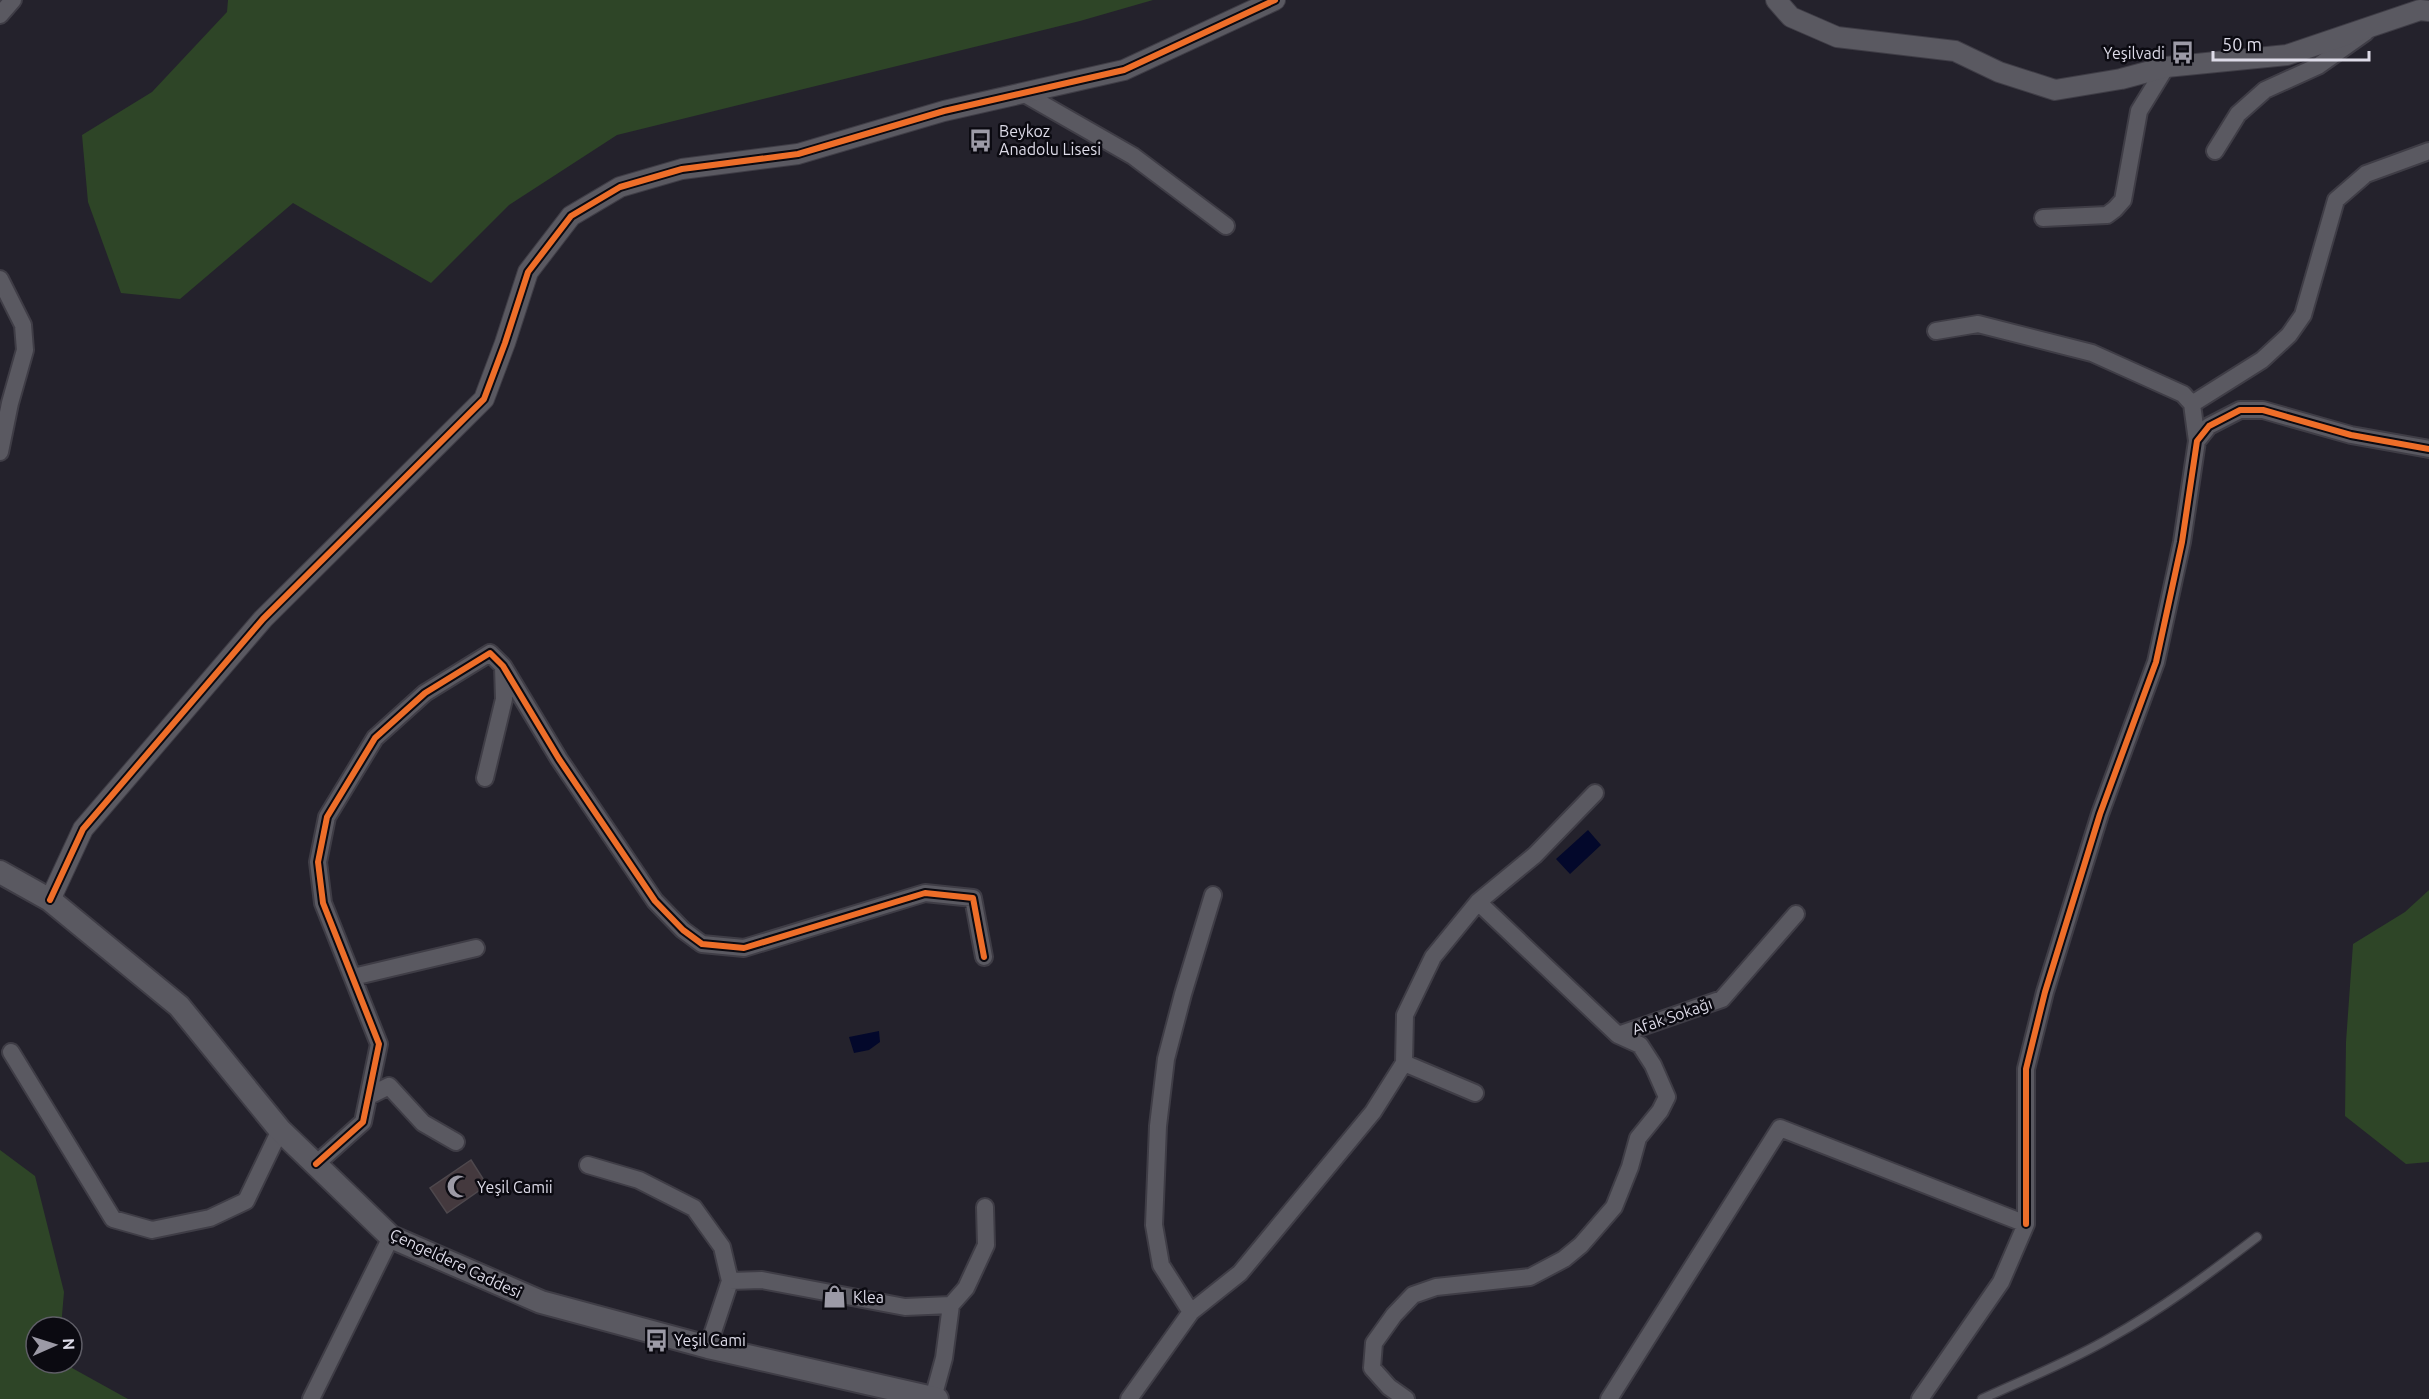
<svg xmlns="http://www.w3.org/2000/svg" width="2429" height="1399" font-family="Ubuntu,sans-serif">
<rect width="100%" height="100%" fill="#24222c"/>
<path fill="#2e4527" d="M228,0H1153L1080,21L617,135L509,205L431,283L293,203L180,299L121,293L88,202L82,135L152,92L227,12Z
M2429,890V1162L2406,1164L2345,1116L2346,1042L2353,944L2405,912Z
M0,1150L35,1176L64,1292L61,1327H36V1363H63L128,1399H0Z"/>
<path fill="#03082b" d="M1588,830L1601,845L1570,874L1556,859Z
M879,1031L880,1042L869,1050L854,1053L849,1037Z"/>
<path fill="#44393e" stroke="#4e484d" stroke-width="1.5" d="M471,1160L487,1185L447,1213L430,1188Z"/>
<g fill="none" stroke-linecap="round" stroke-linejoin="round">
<defs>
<path id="service" d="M1982,1399C2025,1379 2069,1362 2110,1338C2162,1309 2210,1273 2257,1237"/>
<path id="minor" d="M0,15L13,0
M1023,93L1133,156L1226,226
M2215,151L2238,114L2265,90L2318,66L2366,32
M2043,218L2107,215L2115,209L2123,200L2139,111L2166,67
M0,279L23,325L25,350L10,403L0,452
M1936,331L1978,324L2092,353L2183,394L2192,404L2197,441
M2192,404L2262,360L2289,335L2303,315L2336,200L2366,174L2429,151
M485,778L504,699L503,666
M353,977L476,948
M1618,1035L1722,999L1796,914
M11,1052L113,1219L152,1230L210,1218L246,1201L280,1130
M1404,1063L1475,1093
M369,1096L389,1086L423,1123L456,1142
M316,1164L363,1122L379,1044L323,903L318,862L327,817L375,738L425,693L490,653L503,666L559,759L655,901L683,930L702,944L744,948L925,893L973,898L984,957
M588,1165L639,1180L694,1208L722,1247L730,1281L708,1347
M2026,1224V1069L2045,992L2100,814L2156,662L2182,542L2197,441L2209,426L2240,410H2263L2351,435L2429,449
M730,1281L762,1280L905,1307L951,1305L966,1288L986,1245L985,1207
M1191,1312L1161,1265L1154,1225L1158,1126L1166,1059L1183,994L1213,895
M933,1398L944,1358L951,1305
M311,1399L391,1237
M1129,1399L1191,1312L1240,1273L1373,1112L1404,1063L1405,1015L1433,957L1478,902L1535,855L1595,793
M1406,1399L1389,1387L1372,1368L1374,1343L1394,1315L1413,1295L1436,1287L1530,1277L1564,1259L1581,1245L1614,1207L1630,1167L1638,1138L1660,1111L1667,1097L1653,1065L1640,1045L1618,1035L1478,902
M1609,1399L1780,1128L2026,1224L2001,1282L1920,1399"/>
<path id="tertiary" d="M1776,0L1791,17L1837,37L1955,51L1999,72L2055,90L2121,79L2166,67L2287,55L2420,10L2429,11
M50,900L83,829L263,619L484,399L505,343L528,272L571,216L620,187L682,169L798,154L944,111L1124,70L1275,0"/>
<path id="secondary" d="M0,872L50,900L179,1006L280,1130L391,1237L541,1302L708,1347L937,1399"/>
</defs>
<use href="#service" stroke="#3f3d46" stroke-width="11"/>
<use href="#minor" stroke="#3f3d46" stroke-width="20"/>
<use href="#tertiary" stroke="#3f3d46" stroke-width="22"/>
<use href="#secondary" stroke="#3f3d46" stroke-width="26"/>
<use href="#service" stroke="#5a5961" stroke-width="8"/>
<use href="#minor" stroke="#5a5961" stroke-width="16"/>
<use href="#tertiary" stroke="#5a5961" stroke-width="20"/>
<use href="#secondary" stroke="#5a5961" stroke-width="22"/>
<defs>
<path id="cycleway" d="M50,900L83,829L263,619L484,399L505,343L528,272L571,216L620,187L682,169L798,154L944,111L1124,70L1275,0
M316,1164L363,1122L379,1044L323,903L318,862L327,817L375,738L425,693L490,653L503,666L559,759L655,901L683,930L702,944L744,948L925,893L973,898L984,957
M2026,1224V1069L2045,992L2100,814L2156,662L2182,542L2197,441L2209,426L2240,410H2263L2351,435L2429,449"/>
</defs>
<use href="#cycleway" stroke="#0b0a11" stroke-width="10"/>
<use href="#cycleway" stroke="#ee6e29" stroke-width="6"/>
</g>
<defs>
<symbol id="bus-bare" viewBox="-9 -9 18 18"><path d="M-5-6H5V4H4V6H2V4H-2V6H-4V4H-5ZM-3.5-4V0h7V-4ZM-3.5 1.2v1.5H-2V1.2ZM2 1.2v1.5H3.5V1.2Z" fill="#9c9aa6" stroke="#0b0a11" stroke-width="2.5" paint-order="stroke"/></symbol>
<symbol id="mosque-bare" viewBox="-9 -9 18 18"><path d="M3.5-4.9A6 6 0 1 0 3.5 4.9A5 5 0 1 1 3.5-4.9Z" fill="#9c9aa6" stroke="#0b0a11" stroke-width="2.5" paint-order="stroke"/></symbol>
<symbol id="shop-bare" viewBox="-9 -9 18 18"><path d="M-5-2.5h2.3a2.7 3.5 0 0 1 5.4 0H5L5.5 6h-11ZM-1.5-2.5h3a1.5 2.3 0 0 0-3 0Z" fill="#9c9aa6" stroke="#0b0a11" stroke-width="2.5" paint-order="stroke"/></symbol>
</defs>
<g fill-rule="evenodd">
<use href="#bus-bare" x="2166" y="36" width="33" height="33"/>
<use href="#bus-bare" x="964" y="124" width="33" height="33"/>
<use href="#mosque-bare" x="442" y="1170" width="33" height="33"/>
<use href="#shop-bare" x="818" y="1280" width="33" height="33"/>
<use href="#bus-bare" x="640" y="1324" width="33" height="33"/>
</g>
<g text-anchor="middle" stroke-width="5" stroke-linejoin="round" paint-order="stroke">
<g font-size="16" fill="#dddbe8" stroke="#0b0a11" text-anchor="start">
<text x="2165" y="59" text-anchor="end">Yeşilvadi</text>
<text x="999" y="137">Beykoz<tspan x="999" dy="18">Anadolu Lisesi</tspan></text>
<text x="477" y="1193">Yeşil Camii</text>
<text x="853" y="1303">Klea</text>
<text x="674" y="1346">Yeşil Cami</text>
</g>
<g font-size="16" fill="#dddbe8" stroke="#0b0a11">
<text transform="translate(1672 1016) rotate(-19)" y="6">Afak Sokağı</text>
<text transform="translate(456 1263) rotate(25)" y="6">Çengeldere Caddesi</text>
</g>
</g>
<g transform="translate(54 1345) rotate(87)"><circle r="28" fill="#0b0a11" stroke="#5f5e67" stroke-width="1.5"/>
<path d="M0-4.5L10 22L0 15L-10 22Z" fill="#9c9aa6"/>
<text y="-9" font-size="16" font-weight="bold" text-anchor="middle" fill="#dddbe8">N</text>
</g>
<path d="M2213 51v9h156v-9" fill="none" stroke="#dddbe8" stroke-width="3"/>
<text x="2222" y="51" font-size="18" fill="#dddbe8" stroke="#0b0a11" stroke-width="4.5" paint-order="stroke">50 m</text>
</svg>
